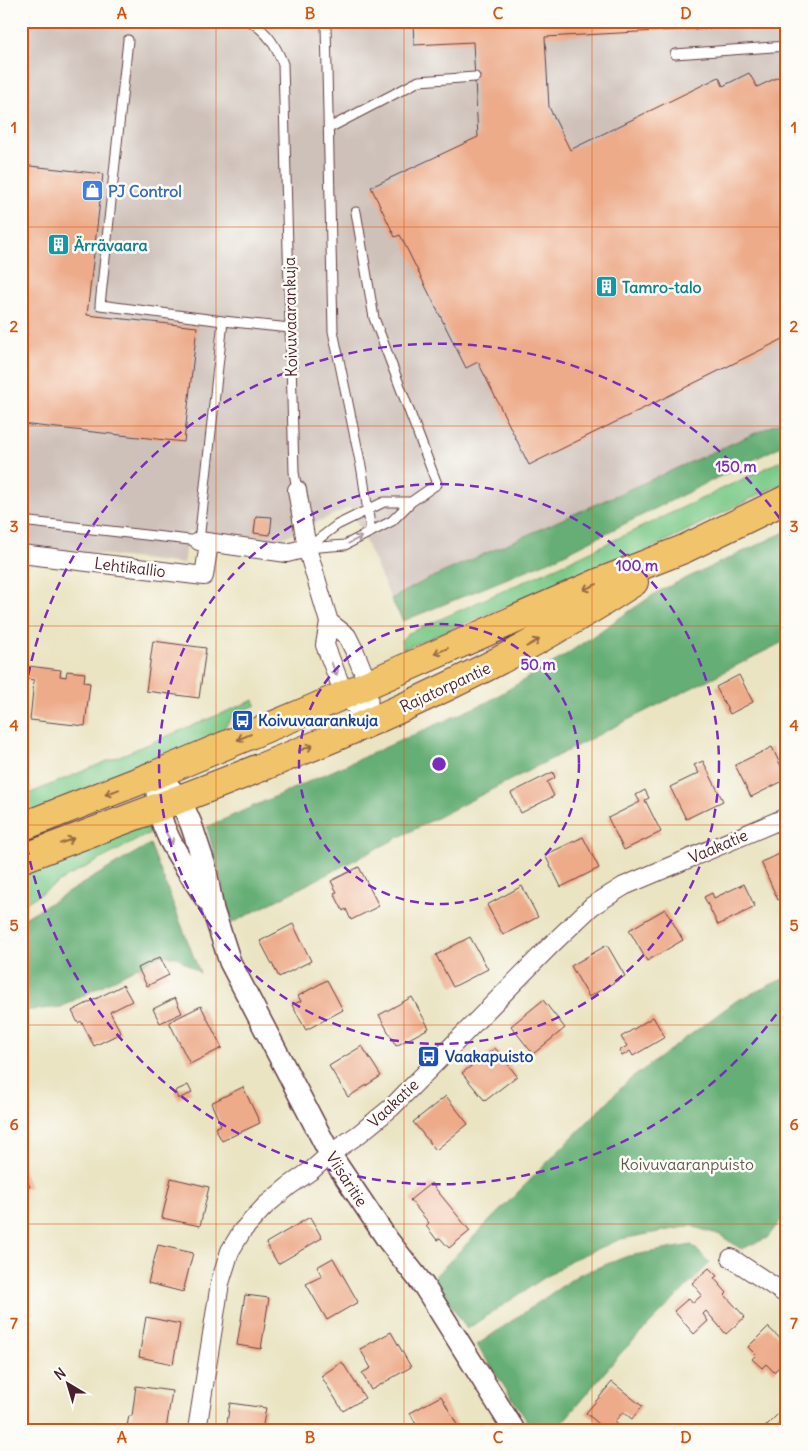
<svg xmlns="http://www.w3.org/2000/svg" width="808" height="1451" font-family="Delius,sans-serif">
<rect width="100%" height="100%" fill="#fdfcf7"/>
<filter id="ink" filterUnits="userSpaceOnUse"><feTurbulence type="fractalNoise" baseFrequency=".02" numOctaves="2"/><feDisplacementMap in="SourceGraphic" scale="10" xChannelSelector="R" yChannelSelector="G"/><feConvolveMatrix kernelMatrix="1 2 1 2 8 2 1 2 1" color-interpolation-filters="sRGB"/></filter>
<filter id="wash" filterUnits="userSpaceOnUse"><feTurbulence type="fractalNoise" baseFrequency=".0096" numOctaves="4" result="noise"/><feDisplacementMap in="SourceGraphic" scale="20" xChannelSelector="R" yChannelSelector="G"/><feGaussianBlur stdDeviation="1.12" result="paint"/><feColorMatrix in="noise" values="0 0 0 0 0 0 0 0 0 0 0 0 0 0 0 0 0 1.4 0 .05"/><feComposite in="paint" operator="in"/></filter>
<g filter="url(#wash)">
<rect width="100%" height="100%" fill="#eae4c3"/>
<path fill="#cec1b9" d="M21,21H787V419L426,580L391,599L350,507L278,540L188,531L183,564L21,545Z"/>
<path fill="#7cca89" stroke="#63745a" d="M787,458V481L623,562L550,588L403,649L401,640L407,634L570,561Z
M254,700L256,705L234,715L222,730L169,757L21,816V797Z
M139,826L154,831L67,877L21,906V866Z"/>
<path fill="#65ae75" stroke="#586650" d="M787,419V443L554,559L403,621L391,599L426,580Z
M787,531V640L594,737L232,923L207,827L489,701L561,658L659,591Z
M150,844L200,973L177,957L161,955L61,1007L21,1011V920Z
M787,977V1212L767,1238L741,1249L720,1235L691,1226L621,1239L571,1260L467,1329L433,1278L628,1081L736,1001Z
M692,1245L710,1263L620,1354L556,1430H533L477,1345L578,1275L628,1256Z"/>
<g id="blocks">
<path fill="#edab8a" d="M413,21H787V24L545,37L549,107L570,150L719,77L723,86L749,73L757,87L787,73V337L529,465L478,362L466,368L400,235L395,237L371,187L478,137L473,42L414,45Z
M21,165L103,174L87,315L197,327L184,442L21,424Z
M256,516L272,517L270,535L254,533Z
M153,641L206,648L199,698L146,691Z
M28,666L61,670L60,676L66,677L67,671L85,673L84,682L90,683L85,726L30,720L34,680L26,679Z
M739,675L753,702L730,714L716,687Z
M772,747L787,779L751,797L735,765Z
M703,761L723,801L686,819L670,787L699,773L694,765Z
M553,772L555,778L547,782L554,796L521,813L511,793Z
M645,790L649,798L645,800L661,832L624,850L608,818L640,802L636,795Z
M583,837L599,868L561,887L545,855Z
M784,852L787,856V896L778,900L761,862Z
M359,867L379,906L351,920L346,909L343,911L334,893L337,892L331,881Z
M744,884L755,907L718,925L704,897L712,893L714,898Z
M522,886L538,917L503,935L487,905Z
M665,909L683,940L647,961L629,930Z
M293,924L311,961L279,977L260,941Z
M470,937L488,969L453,987L436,955Z
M607,945L625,976L589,997L571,966Z
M160,957L169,975L147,986L138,968Z
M327,980L343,1010L306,1030L292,1005L301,1001L298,996Z
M123,985L132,1001L110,1012L121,1033L94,1046L81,1021L78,1023L72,1011Z
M412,997L429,1028L396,1046L379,1015Z
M175,998L182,1013L160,1023L153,1009Z
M543,1000L565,1028L533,1054L511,1026Z
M201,1006L222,1048L190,1064L169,1022Z
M653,1017L665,1037L633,1056L630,1051L622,1056L619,1051L627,1046L621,1037Z
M362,1046L381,1076L348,1097L329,1066Z
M495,1048L517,1076L485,1101L462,1073Z
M188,1085L192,1093L178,1099L175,1091Z
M243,1087L260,1123L222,1141L215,1128L221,1125L211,1103Z
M446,1096L468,1124L436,1150L413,1122Z
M21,1166L30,1187L21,1190Z
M171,1178L209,1187L200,1226L162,1218Z
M431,1183L470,1231L449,1248L440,1238L437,1240L426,1226L429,1223L410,1200Z
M310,1217L322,1238L278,1264L266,1243Z
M21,1232L26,1233L22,1250H21Z
M158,1245L193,1253L183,1292L148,1283Z
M333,1258L358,1302L327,1320L306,1284L322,1276L317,1267Z
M709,1268L717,1276L714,1278L727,1293L725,1295L745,1317L726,1334L706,1311L703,1314L708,1321L694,1334L674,1311L689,1298L693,1303L702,1295L692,1283Z
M245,1295L269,1298L261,1349L237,1345Z
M146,1317L180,1324L173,1364L139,1357Z
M768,1327L787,1345V1359L774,1372L766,1364L762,1368L752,1359L756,1355L748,1347Z
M391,1332L411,1367L371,1390L362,1373L371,1368L360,1349Z
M342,1362L365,1398L343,1411L321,1376Z
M612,1382L642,1406L632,1419L623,1412L614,1422L623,1430H594L599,1424L586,1413Z
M136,1386L172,1391L166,1430H153L127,1426L129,1416H132Z
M441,1396L460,1430H419L410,1413Z
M230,1403L266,1408L262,1430H226Z
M787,1405V1430H762Z"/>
</g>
</g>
<g filter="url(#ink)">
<use href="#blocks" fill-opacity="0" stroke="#623d42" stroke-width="1"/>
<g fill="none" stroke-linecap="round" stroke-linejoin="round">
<defs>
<path id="service" d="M250,21C268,33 275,44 283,64L294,472L297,490
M326,26L333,331L362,471L371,532
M128,40L100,305L223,321L290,328
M675,54L787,46
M329,128L419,81L475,77
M21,521L199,541L223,321
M307,548L345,545L392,521L411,502L437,484L374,318L356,212
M307,548L337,525L384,502H411"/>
<path id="minor" d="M297,490L307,548L329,622L325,645L344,694L369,722
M199,541L287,553L307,548
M21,554L204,576L209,543
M329,622L347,636L355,652L368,684L369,722
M731,1258L787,1295
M197,1430L220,1283L230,1251L242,1231L265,1206L289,1186L312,1170L330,1154L359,1134L392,1107L551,945L592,906L624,886L787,817"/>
<path id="tertiary" d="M157,774L180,799L191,824L205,866L213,910L230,962L330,1154L387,1239L424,1286L514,1430
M157,792C157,832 186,866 206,899"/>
<path id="primary" d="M21,827L157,774L312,709L600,582L684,549L787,499
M21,859C230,779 446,706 634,582"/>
</defs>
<use href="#service" stroke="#623d42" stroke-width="11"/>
<use href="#minor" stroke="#623d42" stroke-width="20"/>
<use href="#tertiary" stroke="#623d42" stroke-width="24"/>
<use href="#primary" stroke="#623d42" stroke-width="30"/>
<use href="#service" stroke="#fff" stroke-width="9"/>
<use href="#minor" stroke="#fff" stroke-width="18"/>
<use href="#tertiary" stroke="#fff" stroke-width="21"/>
<use href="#primary" stroke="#f1c36a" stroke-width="28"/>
</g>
<defs><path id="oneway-shaft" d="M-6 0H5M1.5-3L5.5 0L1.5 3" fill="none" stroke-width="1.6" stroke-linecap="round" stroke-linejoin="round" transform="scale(1.25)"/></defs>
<g stroke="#ae9aa0">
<use href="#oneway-shaft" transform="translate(355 540) rotate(-28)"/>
<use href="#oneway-shaft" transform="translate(334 669) rotate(69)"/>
<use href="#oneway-shaft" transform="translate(169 838) rotate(61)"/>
</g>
<g stroke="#956947">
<use href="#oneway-shaft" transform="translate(590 587) rotate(157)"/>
<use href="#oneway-shaft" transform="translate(533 643) rotate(-29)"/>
<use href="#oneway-shaft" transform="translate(441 651) rotate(157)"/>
<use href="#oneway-shaft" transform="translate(244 737) rotate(157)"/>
<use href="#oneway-shaft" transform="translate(306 748) rotate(-22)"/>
<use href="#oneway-shaft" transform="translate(112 792) rotate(159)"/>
<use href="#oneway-shaft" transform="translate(67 841) rotate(-21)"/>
</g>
</g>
<path fill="none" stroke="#d8530f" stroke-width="1" stroke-opacity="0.55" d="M216,21V1430M404,21V1430M592,21V1430M21,227H787M21,426H787M21,626H787M21,825H787M21,1025H787M21,1224H787"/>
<g fill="none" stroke="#7b2cbf" stroke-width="2.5" stroke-dasharray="9 6">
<circle cx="439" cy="764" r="140"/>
<circle cx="439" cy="764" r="280"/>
<path d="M785 1002A420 420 0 0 1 21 808M21 720A420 420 0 0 1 785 526"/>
</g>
<defs>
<symbol id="shop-square" viewBox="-11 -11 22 22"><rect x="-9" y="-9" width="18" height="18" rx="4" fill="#3f7fe0" stroke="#fdfcf7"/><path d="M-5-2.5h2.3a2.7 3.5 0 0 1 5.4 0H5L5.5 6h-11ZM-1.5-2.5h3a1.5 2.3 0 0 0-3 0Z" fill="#fff"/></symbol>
<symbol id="building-square" viewBox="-11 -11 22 22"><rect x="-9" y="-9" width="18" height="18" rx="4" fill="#0f9aa8" stroke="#fdfcf7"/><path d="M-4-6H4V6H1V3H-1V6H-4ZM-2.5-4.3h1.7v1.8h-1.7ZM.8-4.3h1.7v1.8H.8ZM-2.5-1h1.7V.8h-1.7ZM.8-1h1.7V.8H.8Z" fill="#fff"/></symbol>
<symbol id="bus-square" viewBox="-11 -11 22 22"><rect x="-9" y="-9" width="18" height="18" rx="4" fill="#1a4fb4" stroke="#fdfcf7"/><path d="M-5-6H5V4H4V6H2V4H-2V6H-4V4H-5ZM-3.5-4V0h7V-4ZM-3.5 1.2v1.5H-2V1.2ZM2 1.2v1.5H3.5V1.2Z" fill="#fff"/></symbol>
</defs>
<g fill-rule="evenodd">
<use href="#shop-square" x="80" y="178" width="25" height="25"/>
<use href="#building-square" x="46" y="232" width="25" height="25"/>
<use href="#building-square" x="594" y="274" width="25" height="25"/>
<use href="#bus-square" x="230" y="708" width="25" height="25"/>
<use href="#bus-square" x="416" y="1044" width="25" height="25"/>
</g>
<g text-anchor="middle" stroke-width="5" stroke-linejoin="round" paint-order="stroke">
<g font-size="16" font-weight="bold" fill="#366cbe" stroke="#fdfcf7" text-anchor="start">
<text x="108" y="197">PJ Control</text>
</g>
<g font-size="16" font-weight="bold" fill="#0d838f" stroke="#fdfcf7" text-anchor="start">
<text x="74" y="251">Ärrävaara</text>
<text x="622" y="293">Tamro-talo</text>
</g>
<g font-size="16" fill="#4a1f2b" stroke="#fdfcf7">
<text transform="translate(290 317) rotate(-91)" y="6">Koivuvaarankuja</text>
<text transform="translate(130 567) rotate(7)" y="6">Lehtikallio</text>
<text transform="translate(445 687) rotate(-25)" y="6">Rajatorpantie</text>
<text transform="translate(718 846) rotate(-23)" y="6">Vaakatie</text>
<text transform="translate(393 1103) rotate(-43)" y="6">Vaakatie</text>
<text transform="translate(347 1179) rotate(57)" y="6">Viisaritie</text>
</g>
<g font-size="16" font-weight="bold" fill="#164399" stroke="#fdfcf7" text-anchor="start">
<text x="258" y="726">Koivuvaarankuja</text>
<text x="445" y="1062">Vaakapuisto</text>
</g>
<g font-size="16" fill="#5c5b4c" stroke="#fdfcf7">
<text x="687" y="1170">Koivuvaaranpuisto</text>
</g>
</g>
<circle cx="439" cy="764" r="8" fill="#7b2cbf" stroke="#fdfcf7" stroke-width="2.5"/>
<g font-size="15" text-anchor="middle" font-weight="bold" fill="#7b2cbf" stroke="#fdfcf7" stroke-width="5" stroke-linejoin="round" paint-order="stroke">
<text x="736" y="472">150 m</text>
<text x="637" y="571">100 m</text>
<text x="538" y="670">50 m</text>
</g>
<rect width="808" height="1451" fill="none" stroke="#fdfcf7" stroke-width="55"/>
<g transform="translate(68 1384) rotate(322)" stroke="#fdfcf7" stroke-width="4" paint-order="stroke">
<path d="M0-4L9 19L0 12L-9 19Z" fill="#4a1f2b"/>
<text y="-8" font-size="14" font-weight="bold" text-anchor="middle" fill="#4a1f2b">N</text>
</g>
<rect x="28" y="28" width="752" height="1396" fill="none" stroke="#d8530f" stroke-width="2"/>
<g font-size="16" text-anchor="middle" font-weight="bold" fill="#d8530f">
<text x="122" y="19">A</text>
<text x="310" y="19">B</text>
<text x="498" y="19">C</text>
<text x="686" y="19">D</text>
<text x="14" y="133">1</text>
<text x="794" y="133">1</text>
<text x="14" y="332">2</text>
<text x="794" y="332">2</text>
<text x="14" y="532">3</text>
<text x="794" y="532">3</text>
<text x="14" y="731">4</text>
<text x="794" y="731">4</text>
<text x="14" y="931">5</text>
<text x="794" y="931">5</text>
<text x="14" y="1130">6</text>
<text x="794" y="1130">6</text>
<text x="14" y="1329">7</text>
<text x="794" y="1329">7</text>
<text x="122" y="1443">A</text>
<text x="310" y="1443">B</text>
<text x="498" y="1443">C</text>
<text x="686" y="1443">D</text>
</g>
</svg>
